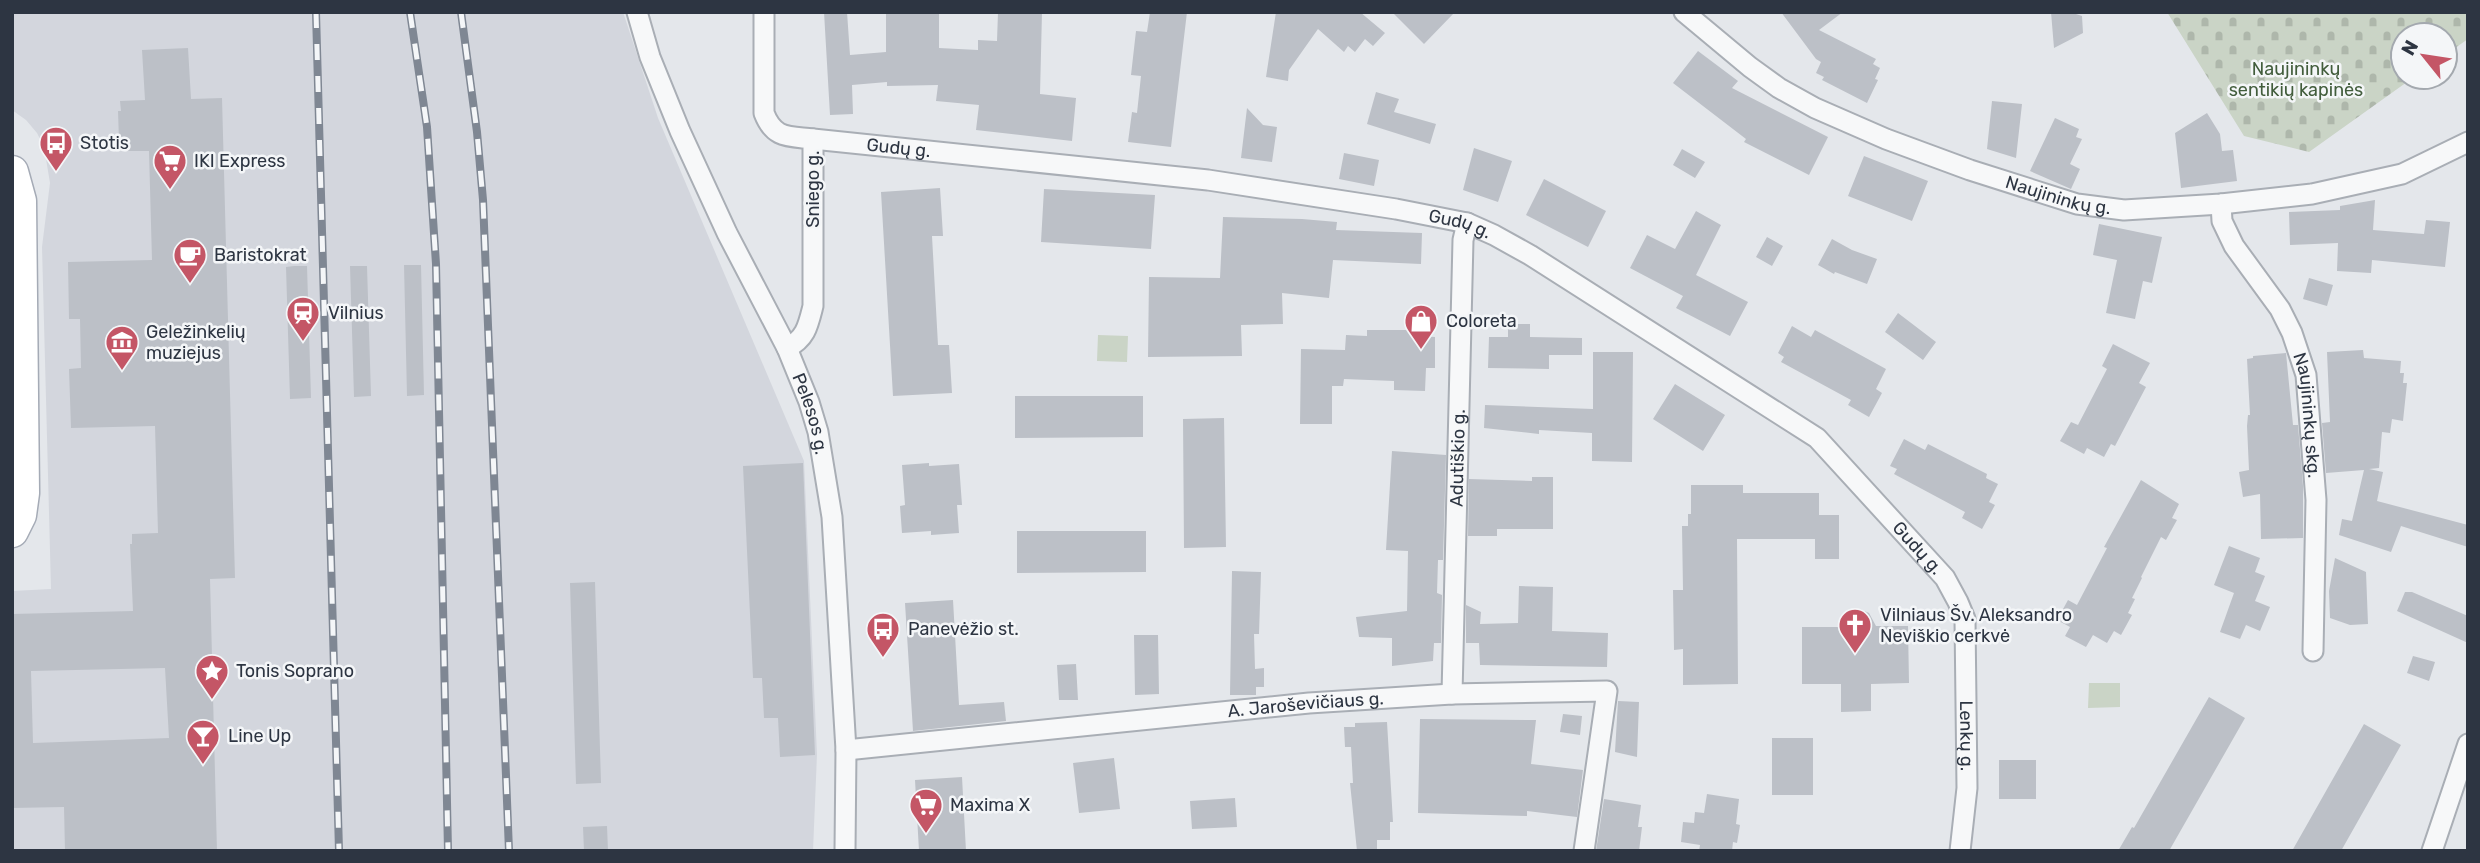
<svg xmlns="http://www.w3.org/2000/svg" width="2480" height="863" font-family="Rubik,sans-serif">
<defs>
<pattern id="cemetery-stones" width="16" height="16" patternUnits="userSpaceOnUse" patternTransform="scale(1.75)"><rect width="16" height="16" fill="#cad4c6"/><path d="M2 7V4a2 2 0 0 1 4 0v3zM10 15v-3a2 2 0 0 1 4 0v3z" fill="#aeb7ab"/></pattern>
</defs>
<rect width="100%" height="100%" fill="#e4e7eb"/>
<path fill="#d3d6dd" d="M12,12H623L658,118L804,461L817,754L813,851H12V591L51,589L42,247L50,183L44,147L37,133L26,120L12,110Z"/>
<path fill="url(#cemetery-stones)" d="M2167,12H2468V39L2445,55V35H2403V77H2414L2309,152L2244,136Z"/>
<path fill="#cad4c6" d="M1098,335L1128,336L1127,362L1097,361Z
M2089,683H2120V707L2088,708Z"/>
<path fill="#bcc0c7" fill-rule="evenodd" d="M824,12H847L850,55L886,52V12H939V48L978,50V40L997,41L998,12H1042L1040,94L1076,98L1072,141L976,130L979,105L936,101L938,85L887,86V82L852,85L853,114L830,115Z
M1150,12H1187L1171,147L1128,142L1132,112L1137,113L1141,76L1131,75L1136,31L1147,32Z
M1276,12H1360L1385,33L1373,46L1365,39L1355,52L1348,46L1344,52L1318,29L1289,70L1288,81L1266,77Z
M1392,12H1455L1424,44Z
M1781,12H1843L1819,30L1876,59L1873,64L1880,68L1875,79L1878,80L1867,103L1822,80L1824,77L1816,73L1821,62L1816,59Z
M2051,12H2070L2082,16L2083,33L2054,48Z
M188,48L191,99L222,98L235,578L210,579L217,851H65L64,807L12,808V614L133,611L130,544H132V534L158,533L155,426L71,428L69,369L81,368L80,319H69L68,262L152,260L149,151H122L121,141H119L118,111H121L120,101L145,100L142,50ZM165,668L169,738L33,743L31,671Z
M1698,51L1738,81L1732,88L1828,137L1809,175L1744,142L1746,139L1673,83Z
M1376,92L1399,99L1394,112L1436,124L1430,144L1367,124Z
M1992,101L2022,104L2016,158L1987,149Z
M1247,108L1263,125L1277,127L1272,162L1241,158Z
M2207,113L2220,134L2222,151L2233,150L2237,181L2181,188L2175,133Z
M2055,118L2079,129L2076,137L2082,139L2070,164L2080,169L2071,189L2030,171Z
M1474,148L1512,161L1498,202L1463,190Z
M1682,149L1705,162L1695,178L1673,165Z
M1344,153L1379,160L1374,186L1339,179Z
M1864,156L1928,181L1912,221L1848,196Z
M1544,179L1606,211L1588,247L1526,215Z
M940,188L943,236H932L938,345H949L952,393L893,396L881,192Z
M1044,189L1155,195L1151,249L1041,242Z
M2375,200L2373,230L2424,234L2426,220L2450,222L2445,267L2372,260L2371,273L2337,271L2338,243L2290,245L2289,212L2340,210V206Z
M1696,211L1721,225L1696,275L1748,302L1730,336L1676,308L1683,296L1630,268L1647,235L1675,249Z
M1223,217L1302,219L1337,222L1336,230L1422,233L1421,264L1333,260L1329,298L1282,293L1283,324L1241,325L1242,356L1148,357L1149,277L1220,278Z
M2099,224L2162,237L2152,283L2143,281L2135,319L2106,313L2117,260L2093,255Z
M1767,237L1783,246L1772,266L1756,257Z
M1832,239L1852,250L1877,259L1867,284L1835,272L1834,274L1818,265Z
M404,265H421L424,395L407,396Z
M294,266H307L311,398L290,399L286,267Z
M350,266H367L371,396L354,397Z
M2309,278L2333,285L2327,306L2303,299Z
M1898,313L1936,342L1923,360L1885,332Z
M1508,324H1530V337L1582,338V355H1549V369L1488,368L1489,337H1508Z
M1792,326L1811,337L1815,330L1886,369L1876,389L1882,393L1869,417L1848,405L1851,400L1781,362L1784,357L1778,353Z
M1367,330H1421V336L1435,337V368H1426L1425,391L1394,390V381L1344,379L1343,386H1332V424H1300L1301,349L1345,350L1346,335L1367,336Z
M2113,344L2150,363L2139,383L2146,387L2115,446L2111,444L2104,457L2087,448L2084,454L2060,441L2071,422L2078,425L2107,369L2102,366Z
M2363,350L2364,358L2401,361L2400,373H2404L2403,383H2407L2403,421L2392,419L2390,433L2382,432L2379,468L2369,469L2383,472L2377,501L2468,525V547L2401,526L2391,552L2339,535L2342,519L2352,521L2364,470L2326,473L2322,423L2330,422L2327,352Z
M1593,352H1633L1632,462L1592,461V433L1539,430V434L1484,428L1485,405L1593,409Z
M2286,353L2293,425H2298L2303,486V538L2261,539L2260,494L2243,497L2239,472L2249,470L2247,426L2248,415H2250L2247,359L2253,358V356Z
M1675,384L1725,415L1703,451L1653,419Z
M1015,396H1143V437L1015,438Z
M1224,418L1226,547L1184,548L1183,419Z
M1904,439L1925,450L1928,444L1987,474L1986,478L1998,484L1989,502L1995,505L1982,529L1962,518L1965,512L1894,474L1897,469L1890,466Z
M1392,451L1446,455L1443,560H1438L1437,593L1442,595L1441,643H1434L1433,661L1392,666V638L1359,637L1356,617L1407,611L1408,551L1386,550Z
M803,463L815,755L780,757L778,718H764L762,678H753L743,466Z
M929,463V466L959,464L962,505H957L959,533L931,535V531L902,533L900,506L905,505L902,465Z
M1532,477H1553V529H1497V536H1468L1469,479L1532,481Z
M2141,480L2179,504L2172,518L2177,520L2166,540L2161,537L2141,577L2142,578L2132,598L2135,599L2128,613L2132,615L2121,635L2114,631L2107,643L2093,635L2086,647L2065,636L2070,627L2057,620L2068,600L2077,605L2107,548L2104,547Z
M1691,485H1743V493H1819V515H1839V559H1815V539H1737L1738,684L1683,685V649L1674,650L1673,590H1683L1682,526H1688V514H1691Z
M1017,531H1146V572L1017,573Z
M2229,546L2260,558L2255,572L2265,576L2255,601L2270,607L2260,631L2246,625L2240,639L2220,632L2234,593L2214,585Z
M2335,558L2366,572L2368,624L2350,625L2330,618L2329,591Z
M1232,571L1261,572L1259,634H1254L1255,669L1264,668V687H1256V695H1230Z
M595,582L601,783L576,784L570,583Z
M1519,586L1553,587L1552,631L1608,633L1607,667L1480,665L1479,643H1466V605L1481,612L1480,624L1518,623Z
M2405,592H2412L2468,616V643L2397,611Z
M953,600L959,705L1004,702L1006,721L913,731L905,603Z
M1860,609L1869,613L1876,626H1908L1909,683L1871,684V711L1841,712V684H1802V627H1840L1847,613Z
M1134,635H1158L1159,694L1135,695Z
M2413,656L2435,662L2429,681L2407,673Z
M1076,664L1078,700H1059L1057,665Z
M2209,697L2245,718L2169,851H2118L2132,827L2134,828Z
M1618,701L1639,702L1637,757L1615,752Z
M1563,714L1582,716L1580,735L1560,732Z
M1420,719L1536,720L1531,764L1583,770L1577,817L1527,811V816L1418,813Z
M1387,722L1393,822H1390V840H1377V851H1357L1350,783H1353L1351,747H1345L1344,727H1355V723Z
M2364,724L2401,745L2341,851H2292Z
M1772,738H1813V795H1772Z
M1114,758L1120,809L1079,813L1073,763Z
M1999,760H2036V799H1999Z
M962,777L966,851H919L915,780Z
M1707,794L1739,799L1736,824L1740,825L1737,843L1733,842L1732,851H1699L1700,845L1681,842L1683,822L1694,823L1695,812L1704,813Z
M1235,798L1237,827L1192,829L1190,801Z
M1604,799L1641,805L1638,827H1642L1639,851H1596Z
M607,826L608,851H584L583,827Z"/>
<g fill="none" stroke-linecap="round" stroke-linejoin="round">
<defs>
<g id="minor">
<path id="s1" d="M637,12L650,57L680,131L727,233L787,348L809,402L818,432L832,517L846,750L845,851"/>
<path d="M764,12V113C774,139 788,136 813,139V306C808,326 806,338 787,348"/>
<path id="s2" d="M1684,12L1750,67L1779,88L1815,108L1886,139L1970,170L2077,204L2124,210L2221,204L2312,194L2402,174L2468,142"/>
<path id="s3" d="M813,139L1208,180L1396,209L1467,223L1494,235L1530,255L1817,438L1945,578L1958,602L1965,619L1967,788L1960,851"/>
<path id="s4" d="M2221,204L2222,221L2234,246L2280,309L2292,333L2306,375L2316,500L2313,651"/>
<path id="s5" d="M1452,694L1463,240L1467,223"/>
<path id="s6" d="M846,750L1309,703L1452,694L1607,691L1584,851"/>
<path d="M2432,851L2468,744"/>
</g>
<path id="primary" d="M12,172L20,201L23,493L20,515L12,531"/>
</defs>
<use href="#minor" stroke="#a9aeb5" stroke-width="23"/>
<use href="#primary" stroke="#a5abb6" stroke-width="35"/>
<use href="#minor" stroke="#f7f8f9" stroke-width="19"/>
<use href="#primary" stroke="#fff" stroke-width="32"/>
<defs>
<path id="rail" d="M316,12L339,851
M410,12L427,127L436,264L448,851
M461,12L477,132L483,200L509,851"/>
</defs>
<use href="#rail" stroke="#7f8793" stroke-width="8"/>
<use href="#rail" stroke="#f4f6f8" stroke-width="5" stroke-dasharray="16" stroke-linecap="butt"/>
</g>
<defs>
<symbol id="bus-pin" viewBox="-11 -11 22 30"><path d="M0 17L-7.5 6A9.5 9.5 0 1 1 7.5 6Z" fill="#c45666" stroke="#f4f6f8"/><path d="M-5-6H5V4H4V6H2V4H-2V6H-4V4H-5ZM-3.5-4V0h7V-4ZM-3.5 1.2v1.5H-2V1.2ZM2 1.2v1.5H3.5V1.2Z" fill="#fff"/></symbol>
<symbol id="supermarket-pin" viewBox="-11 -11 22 30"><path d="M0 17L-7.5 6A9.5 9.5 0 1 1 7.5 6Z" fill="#c45666" stroke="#f4f6f8"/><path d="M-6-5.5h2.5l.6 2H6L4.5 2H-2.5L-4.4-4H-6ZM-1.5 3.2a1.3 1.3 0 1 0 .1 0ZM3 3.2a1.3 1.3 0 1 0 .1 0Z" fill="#fff"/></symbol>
<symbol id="cafe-pin" viewBox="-11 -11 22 30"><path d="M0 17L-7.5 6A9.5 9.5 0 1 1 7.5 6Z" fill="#c45666" stroke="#f4f6f8"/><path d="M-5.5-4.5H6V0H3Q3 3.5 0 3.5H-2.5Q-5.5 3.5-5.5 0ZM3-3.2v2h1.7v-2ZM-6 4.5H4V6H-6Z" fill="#fff"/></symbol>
<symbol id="station-pin" viewBox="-11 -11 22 30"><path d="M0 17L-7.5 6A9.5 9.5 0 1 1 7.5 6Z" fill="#c45666" stroke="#f4f6f8"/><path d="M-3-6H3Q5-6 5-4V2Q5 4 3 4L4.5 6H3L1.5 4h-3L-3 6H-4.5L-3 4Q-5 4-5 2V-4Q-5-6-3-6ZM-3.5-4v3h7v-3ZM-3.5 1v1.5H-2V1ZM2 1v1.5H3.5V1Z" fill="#fff"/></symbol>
<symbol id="shop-pin" viewBox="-11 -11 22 30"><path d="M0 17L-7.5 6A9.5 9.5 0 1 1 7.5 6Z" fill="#c45666" stroke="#f4f6f8"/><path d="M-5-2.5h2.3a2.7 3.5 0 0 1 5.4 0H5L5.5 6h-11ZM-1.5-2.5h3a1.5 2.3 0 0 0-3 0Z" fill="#fff"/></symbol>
<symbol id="museum-pin" viewBox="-11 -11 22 30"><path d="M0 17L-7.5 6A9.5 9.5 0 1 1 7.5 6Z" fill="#c45666" stroke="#f4f6f8"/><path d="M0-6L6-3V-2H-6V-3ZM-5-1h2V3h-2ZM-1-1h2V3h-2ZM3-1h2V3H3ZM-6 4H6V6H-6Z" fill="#fff"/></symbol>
<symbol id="church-pin" viewBox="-11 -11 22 30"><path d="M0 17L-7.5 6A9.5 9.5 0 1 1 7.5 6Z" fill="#c45666" stroke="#f4f6f8"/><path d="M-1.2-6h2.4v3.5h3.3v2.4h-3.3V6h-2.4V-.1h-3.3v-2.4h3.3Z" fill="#fff"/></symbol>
<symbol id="sight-pin" viewBox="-11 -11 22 30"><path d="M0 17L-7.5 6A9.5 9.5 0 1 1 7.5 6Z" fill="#c45666" stroke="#f4f6f8"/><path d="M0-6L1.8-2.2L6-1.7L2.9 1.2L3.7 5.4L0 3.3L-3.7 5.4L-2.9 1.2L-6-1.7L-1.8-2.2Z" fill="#fff"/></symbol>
<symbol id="bar-pin" viewBox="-11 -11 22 30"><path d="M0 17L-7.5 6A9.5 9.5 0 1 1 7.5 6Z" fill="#c45666" stroke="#f4f6f8"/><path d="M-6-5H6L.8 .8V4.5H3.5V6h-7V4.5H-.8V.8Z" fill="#fff"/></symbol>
</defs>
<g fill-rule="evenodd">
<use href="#bus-pin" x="37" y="124" width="38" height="52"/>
<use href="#supermarket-pin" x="151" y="142" width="38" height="52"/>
<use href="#cafe-pin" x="171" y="236" width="38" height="52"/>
<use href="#station-pin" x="284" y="294" width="38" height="52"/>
<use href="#shop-pin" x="1402" y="302" width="38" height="52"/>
<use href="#museum-pin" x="103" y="323" width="38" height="52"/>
<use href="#church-pin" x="1836" y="606" width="38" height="52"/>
<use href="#bus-pin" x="864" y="610" width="38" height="52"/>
<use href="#sight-pin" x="193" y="652" width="38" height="52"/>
<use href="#bar-pin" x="184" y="717" width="38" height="52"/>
<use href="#supermarket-pin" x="907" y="786" width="38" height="52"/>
</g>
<g text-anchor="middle" stroke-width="5" stroke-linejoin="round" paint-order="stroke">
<g font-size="18" fill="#425d3c" stroke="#f4f6f8">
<text x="2296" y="75">Naujininkų<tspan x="2296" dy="21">sentikių kapinės</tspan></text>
</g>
<g font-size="18" fill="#2d3542" stroke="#f4f6f8" text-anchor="start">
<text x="80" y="149">Stotis</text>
<text x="194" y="167">IKI Express</text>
<text x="214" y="261">Baristokrat</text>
<text x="328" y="319">Vilnius</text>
<text x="1446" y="327">Coloreta</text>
<text x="146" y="338">Geležinkelių<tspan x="146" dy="21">muziejus</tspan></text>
<text x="1880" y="621">Vilniaus Šv. Aleksandro<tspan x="1880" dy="21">Neviškio cerkvė</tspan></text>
<text x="908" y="635">Panevėžio st.</text>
<text x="236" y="677">Tonis Soprano</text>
<text x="228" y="742">Line Up</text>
<text x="950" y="811">Maxima X</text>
</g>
<g font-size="18" fill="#2d3542" stroke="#f4f6f8">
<text dy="6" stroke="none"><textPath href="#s3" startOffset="86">Gudų g.</textPath></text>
<text transform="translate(813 189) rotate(-90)" y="6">Sniego g.</text>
<text dy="6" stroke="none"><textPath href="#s2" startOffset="422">Naujininkų g.</textPath></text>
<text dy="6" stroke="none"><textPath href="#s3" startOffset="653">Gudų g.</textPath></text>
<text dy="6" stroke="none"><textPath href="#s1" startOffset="439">Pelesos g.</textPath></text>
<text dy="6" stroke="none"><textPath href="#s4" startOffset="234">Naujininkų skg.</textPath></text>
<text dy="6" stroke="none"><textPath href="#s5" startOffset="236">Adutiškio g.</textPath></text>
<text dy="6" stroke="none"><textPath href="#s3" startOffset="1220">Gudų g.</textPath></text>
<text dy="6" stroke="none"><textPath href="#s6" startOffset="462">A. Jaroševičiaus g.</textPath></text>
<text dy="6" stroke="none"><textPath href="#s3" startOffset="1423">Lenkų g.</textPath></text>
</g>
</g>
<rect width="2480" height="863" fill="none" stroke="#2d3542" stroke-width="28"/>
<g transform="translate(2424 56) rotate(300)"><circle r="33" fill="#f4f6f8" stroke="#a4a9af" stroke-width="2"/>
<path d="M0-5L12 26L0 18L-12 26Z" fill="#c45666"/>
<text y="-10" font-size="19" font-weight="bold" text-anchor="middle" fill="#2d3542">N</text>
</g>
</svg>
